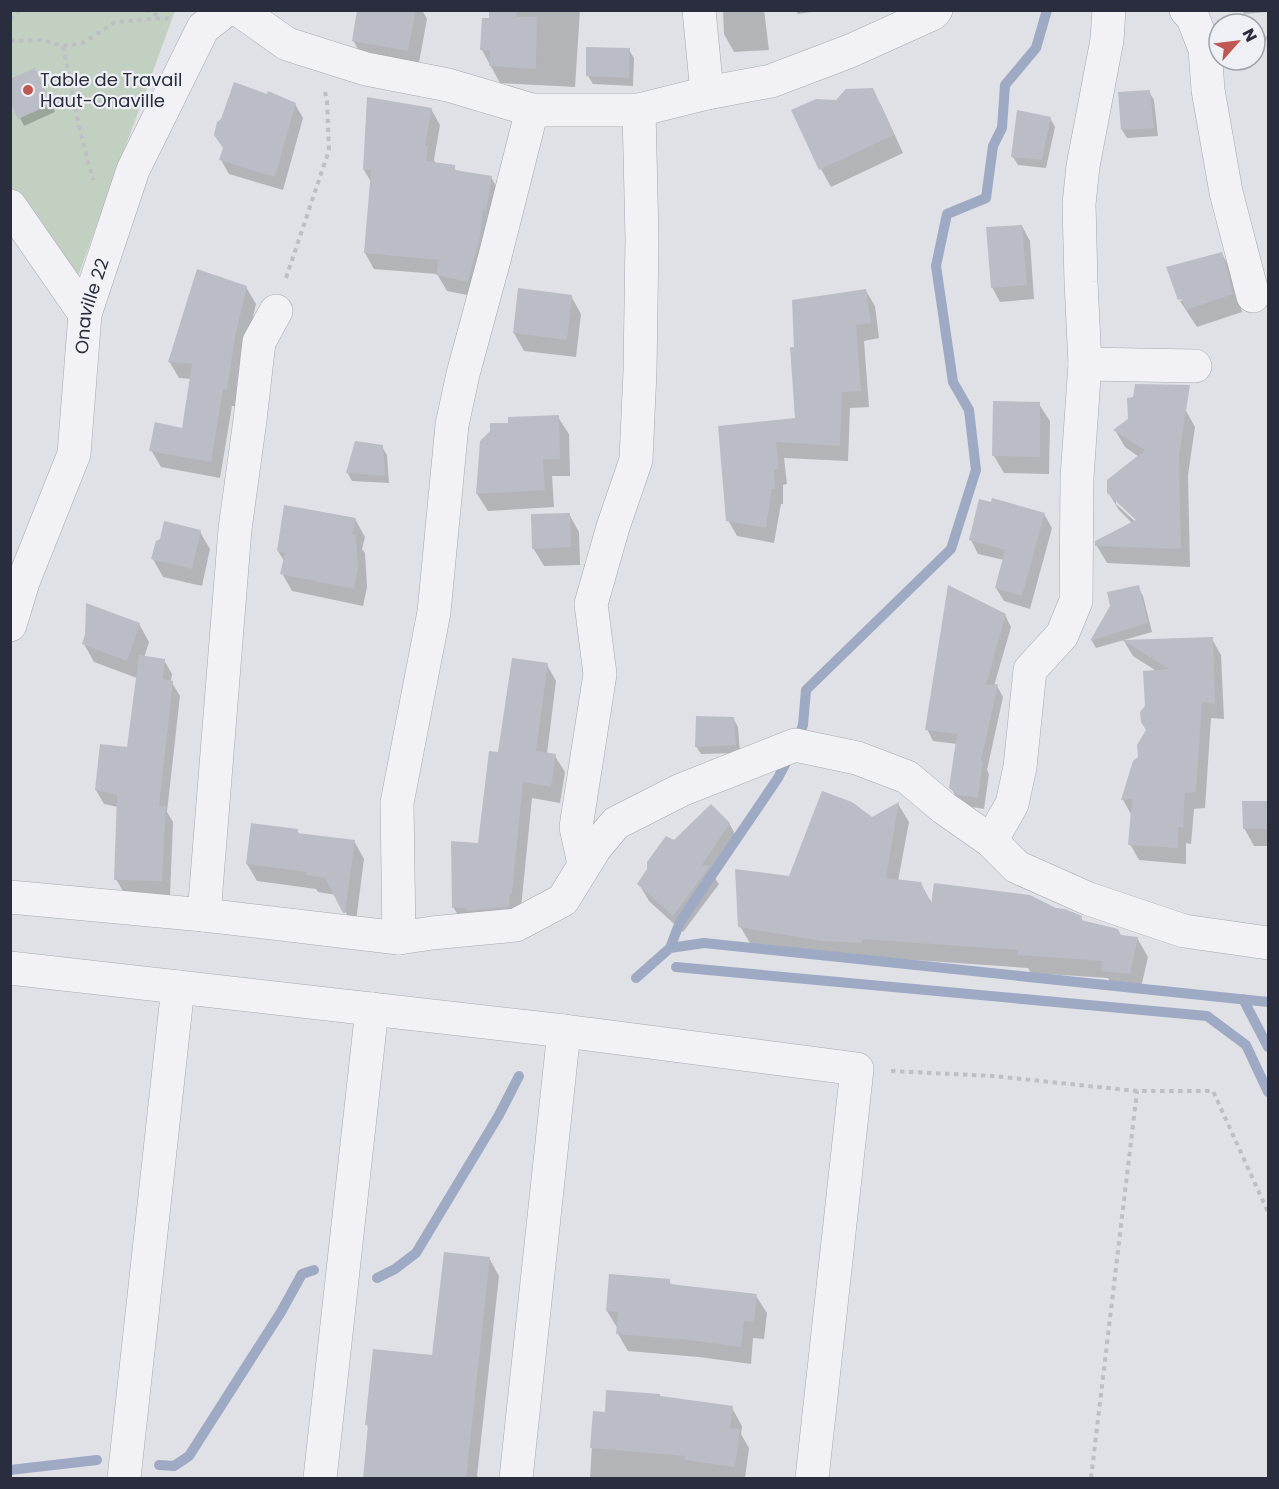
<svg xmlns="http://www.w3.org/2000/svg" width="1279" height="1489" font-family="Poppins,sans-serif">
<rect width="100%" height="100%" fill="#e0e1e7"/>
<path fill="#c2d0c2" d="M11,11H175L74,287L11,187Z"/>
<path fill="#0003" fill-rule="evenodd" d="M359,10H422L427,19L418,68L363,58L353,40Z
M491,10H580L575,87L500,83L482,50L490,19Z
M723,10H764L769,50L734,52L724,34Z
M796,10H824L798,14Z
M1242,10H1268V12L1244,14Z
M629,50L634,58L633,86L593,84L588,76Z
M39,78L55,112L24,126L20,118Z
M872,89L882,107L903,153L831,187L821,169L793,111L837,102Z
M1149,92L1154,100L1158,136L1127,138L1122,130L1119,94Z
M295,104L303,118L283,190L229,174L221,160L224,149L223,120Z
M431,109L440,125L434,160L436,164L454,167L457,172L491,177L500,193L477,297L447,291L437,274L374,269L365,253L371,182L364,170Z
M1050,118L1055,127L1046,168L1018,165L1013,157Z
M1022,226L1030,241L1034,299L1000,302L992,287Z
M1222,254L1232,272L1242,312L1197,327L1180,301L1189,298H1180V300L1168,268Z
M246,287L256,304L244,355L236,406H232L220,478L161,467L151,450L183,429L191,379L179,378L169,361Z
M866,291L875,306L879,338L864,341L869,407L850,408L848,461L784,458L787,484L783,485V504H781L774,543L737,536L728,520L719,427L797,419L796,348Z
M571,296L581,314L576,357L524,351L514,333Z
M1039,404L1050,421L1049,474L1004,473L994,456Z
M1185,409L1195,427L1188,475L1190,567L1107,563L1097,546L1132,523L1119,510L1108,492L1139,457L1125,447L1115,430ZM1116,499L1142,524L1140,526L1116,504Z
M558,417L569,434L570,476H552L554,507L488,511L477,494L510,424Z
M382,447L387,455L389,483L352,481L347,472Z
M569,514L579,532L580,565L544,566L533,548Z
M1044,514L1052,528L1030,609L1004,601L996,588L1004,560L978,554L971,540Z
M355,519L365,537L362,549L365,553L367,587L363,606L292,591L282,573L284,561L278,551Z
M200,532L210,549L202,586L163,577L153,559Z
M1138,587L1143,596L1152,632L1096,648L1092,641L1112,606Z
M1005,615L1011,627L994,686H997L1003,697L987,770L989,774L984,809L966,806L957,799L951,787L957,744L933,741L927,729Z
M139,624L149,642L144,658L164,660L172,674L171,681L180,696L167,812L173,822L170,895L124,893L116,879L118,807L104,804L96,790L128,749L137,678L94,662L84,644Z
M1212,639L1221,655L1224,719L1211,718L1205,808L1194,809L1191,844L1186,843V864L1139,860L1130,844L1132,816L1123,800L1134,762L1140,758L1147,731V707L1158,672L1133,656L1124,641Z
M547,665L556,681L547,754L555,756L565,772L560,803L532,798L521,908L463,923L453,907L479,844L500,754Z
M733,718L738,727L740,753L701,754L696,746Z
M1268,803V846H1254L1244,828Z
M898,804L909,822L898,881L920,883L933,905L1055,910L1081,917L1083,922L1121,937L1137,938L1148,957L1140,992L1114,989L1108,978L1031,973L1028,968L872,957V961L833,960L751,945L740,926L790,877L872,819Z
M729,823L739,841L715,878L719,884L683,932L649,901L639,884L675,842Z
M297,830L299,834L354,841L364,859L355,929L336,895L318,892L316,889L257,881L247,864Z
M489,1258L499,1276L477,1476L479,1478H364L369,1429L367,1425L434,1357Z
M669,1281L672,1286L756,1296L767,1313L764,1339L753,1338L751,1364L699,1357L628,1351L618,1334V1329L607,1311Z
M661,1398L732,1408L742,1426L741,1434L749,1448L745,1478H590L594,1412L606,1413Z"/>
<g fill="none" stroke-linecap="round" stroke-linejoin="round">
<path stroke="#9ea9c3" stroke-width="10" d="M797,740L803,725L806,690L951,549L976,470L969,410L953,382L936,266L947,214L986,198L993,146L1002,128L1005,85L1036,48L1047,10
M670,948L704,943L1268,1002
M676,967L1207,1016L1246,1045L1268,1092
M636,978L670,948L680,922L778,778L790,755
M1243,999L1268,1047
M377,1278L395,1269L416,1253L499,1115L519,1076
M159,1465L174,1466L189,1456L281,1312L302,1274L314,1270
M10,1470L97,1460"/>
</g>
<path fill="#babcc6" d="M357,10H416L408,51L352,41Z
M489,10H517L516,17H537L536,69L489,66L490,51L480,50L482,18H489Z
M586,47L630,48L629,78L586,76Z
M35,68L51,104L18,119L10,102V79Z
M234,82L267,94L268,91L296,103L275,177L219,160L223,148L214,135L217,122L221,119Z
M873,88L894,135L819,170L791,110L816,99L836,100L846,89Z
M1150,90L1154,128L1121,130L1118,92Z
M367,97L432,108L425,146H428L426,161L455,165V170L492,176L486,211L483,210L480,237L468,282L436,275L439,260L364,253L371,170H363Z
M1017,110L1051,117L1042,160L1011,157Z
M1022,225L1027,285L991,288L986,227Z
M1222,252L1233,294L1186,310L1182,299L1178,300L1166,267Z
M197,269L247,286L235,337L227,390L223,389L211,462L149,451L155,422L182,428L192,364L168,362Z
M518,288L572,295L567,340L513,333Z
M866,289L871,323L856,325L861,391L842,392L840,446L776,442L779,469H774L775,489H772L766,528L726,521L718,426L795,418L790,347H794L792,300Z
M1135,384L1190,385L1179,456L1181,549L1095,546V541L1136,520L1107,493V480L1145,450L1113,430L1128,419L1127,398L1133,397Z
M993,401L1040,402V457L992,456Z
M559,415L560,459H543L545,490L476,494L480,441L490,431V423H508V417Z
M355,441L383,445L385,476L346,473Z
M992,498L1045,513L1022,596L995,588L1005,550L969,540L979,499L991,502Z
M284,505L356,518L352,534L356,535L358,568L354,589L280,574L285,553L277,551Z
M570,513L571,547L532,549L531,514Z
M164,521L201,530L192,569L151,559L156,541L160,539Z
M948,585L1006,614L986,685L998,684L981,761H983L978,798L958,795L949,788L957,734L925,730Z
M1139,585L1148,623L1090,641L1110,606L1107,592Z
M86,603L140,623L127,661L82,644L85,634Z
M1213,637L1215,704L1202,702L1196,792L1185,793L1183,828L1178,827V848L1128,845L1132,799L1121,800L1133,761L1138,757L1137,745L1146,730L1141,722L1140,712L1145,706L1143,671L1169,669L1122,640Z
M139,655L165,659L163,679L173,681L159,806H166L162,881L114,880L117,795L95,790L100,744L127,747Z
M512,658L548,663L536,751L556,754L551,787L523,782L512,893H510L509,907L467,911L466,908H452L451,841L478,843L489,751L498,752Z
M696,716L734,717L736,745L695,747Z
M822,791L852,802L872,817L899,802L886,878L921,882L931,905L934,883L1030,895L1056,908L1065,909L1082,916L1081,920L1118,929L1121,935L1138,937L1130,974L1101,971L1102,961L1018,955V950L862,939V943L821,941L738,927L735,869L789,876Z
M1242,801H1269V829H1243Z
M711,804L730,823L702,865L710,866L673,916L637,884L647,869V862L666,836L674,840Z
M251,823L298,829L297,833L355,840L345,913H343L325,878L306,875L307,872L246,864Z
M444,1252L490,1257L466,1479H363L368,1425H365L373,1349L432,1355Z
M609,1274L670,1279V1284L757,1294L754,1322L744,1321L741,1347L688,1340L616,1334L618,1312L606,1311Z
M606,1390L660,1394V1396L733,1406L730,1428L740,1429L735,1467L684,1460L685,1456L590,1448L593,1411L605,1412Z"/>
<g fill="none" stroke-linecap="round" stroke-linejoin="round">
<defs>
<g id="minor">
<path d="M239,10L287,44L366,69L448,85L532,110H639L707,93L771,81L850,51L932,14L936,10"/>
<path d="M699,10L707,93"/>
<path d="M1186,10L1193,18L1205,49L1208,90L1226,192L1253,296"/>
<path d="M10,206L85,314"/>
<path d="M1085,364L1195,366"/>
<path id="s1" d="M10,625L23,582L74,454L85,314L133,170L203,28L226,10"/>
<path d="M991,841L1012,804L1020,767L1030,670L1062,635L1076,601L1077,477L1085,364L1081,282L1079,204L1083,166L1107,40L1109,10"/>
<path d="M584,864L576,827L600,674L591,604L613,527L636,460L640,371L642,239L639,110"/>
<path d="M10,897L204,915L399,938L432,933L516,925L563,900L595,848L616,823L681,790L795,745L857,758L907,777L944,808L991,841L1017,867L1089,899L1184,931L1268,943"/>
<path d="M204,915L235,529L250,420L259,342L276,311"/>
<path d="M399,938L397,803L434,612L452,425L463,374L495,256L532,110"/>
<path d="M10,968L178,987"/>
<path d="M564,1031L857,1069L812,1478"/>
<path d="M124,1478L178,987L564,1031L516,1478"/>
<path d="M320,1478L372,1009"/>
</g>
</defs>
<use href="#minor" stroke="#a6a7b1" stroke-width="34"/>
<path stroke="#bebfc6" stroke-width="4" stroke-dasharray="4.5 4.5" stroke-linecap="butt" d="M145,10L162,17
M10,19L20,10
M10,41L42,40L63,46L83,43L115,22L163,18L170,19
M1255,41L1268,38
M63,46L80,131L93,180
M286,278L329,150L327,101L325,92
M891,1071L993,1076L1137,1091H1213L1268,1212
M1091,1478L1137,1091"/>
<use href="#minor" stroke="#f2f2f6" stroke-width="33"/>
</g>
<circle fill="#bf5752" stroke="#eff0f5" stroke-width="2" cx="28" cy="90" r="6"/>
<g text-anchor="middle" stroke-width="4.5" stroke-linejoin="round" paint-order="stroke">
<g font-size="18" fill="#2a2d3d" stroke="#eff0f5" text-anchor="start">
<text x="40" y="86">Table de Travail<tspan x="40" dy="21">Haut-Onaville</tspan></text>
</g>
<g font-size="18" fill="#2a2d3d" stroke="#eff0f5">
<text dy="6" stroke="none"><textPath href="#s1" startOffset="332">Onaville 22</textPath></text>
</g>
</g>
<rect width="1279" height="1489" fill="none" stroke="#2a2d3d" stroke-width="24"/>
<g transform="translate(1237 42) rotate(62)"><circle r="28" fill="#eff0f5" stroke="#a0a2ab" stroke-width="1.5"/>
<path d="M0-4.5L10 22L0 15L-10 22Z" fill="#bf5752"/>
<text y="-9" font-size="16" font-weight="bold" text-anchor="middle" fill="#2a2d3d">N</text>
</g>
</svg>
